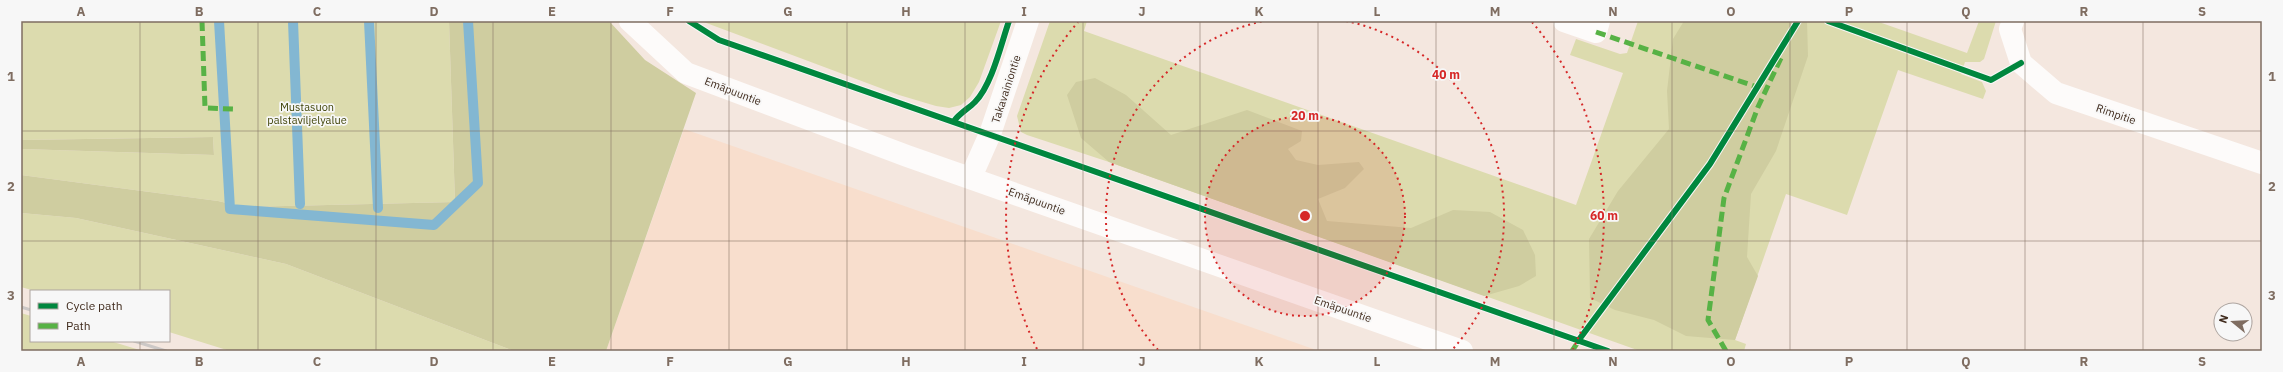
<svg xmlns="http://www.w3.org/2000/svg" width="2283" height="372" font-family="'IBM Plex Sans',sans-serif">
<rect width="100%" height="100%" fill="#f4e7df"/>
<path fill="#f8decd" d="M684,129L1319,351H606Z"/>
<path fill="#dcdbae" d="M21,21H449L455,202L244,207L218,201L21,175V149L214,155L213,137L21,140Z
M701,21H1001L979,82L970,97L961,105L949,108L936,106L899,95Z
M1050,21H1087L1084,31L1576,205L1623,73L1570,55L1576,39L1620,54L1627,53L1638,21H1876L1967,53L1979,21H1996L1984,59L1980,62H1965L1961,74L1982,82L1986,91L1983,99L1898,70L1847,215L1786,194L1735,340L1746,344L1744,351H1640L1109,162L1027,135L1021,132L1017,116Z
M21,213L76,218L286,264L514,351H230L169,332V291H35L21,287Z
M21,313L31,316V341H110L143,351H21Z"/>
<path fill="#cfcda0" d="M449,21H609L645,60L696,93L606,351H514L286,264L76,218L21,213V175L218,201L244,207L455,202Z
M1684,21H1807L1808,56L1776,151L1751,194L1747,257L1758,276L1735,340L1686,336L1654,320L1615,310L1590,298L1589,239L1618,191L1669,129L1667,91L1673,39Z
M1095,78L1126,95L1171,135L1247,110L1302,131L1301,141L1288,149L1296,160L1318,165L1359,162L1364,169L1345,188L1318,199L1327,221L1411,228L1453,210L1490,212L1523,230L1535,255L1536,276L1519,286L1484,296L1109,162L1081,138L1067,95L1076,82Z
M213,137L214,155L21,149V140Z"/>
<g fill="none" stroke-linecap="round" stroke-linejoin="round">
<path stroke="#83b7d2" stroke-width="10" d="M219,21L230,209L434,225L478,183L468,21
M293,21L300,204
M369,21L378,208"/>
<path stroke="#fdfbfa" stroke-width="22" d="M630,21L686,73L907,156L1462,351
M1564,21L1596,32L1599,21
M2013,21L2010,29L2021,63L2056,93L2262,163
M971,177L990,134L1028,21"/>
<path stroke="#ccc8c6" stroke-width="3" d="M21,307L31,310
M134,341L166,351"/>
<path stroke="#57b245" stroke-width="5" stroke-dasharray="10 5" stroke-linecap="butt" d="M202,21L205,108L233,109
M1596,32L1757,87
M1572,351L1580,339
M1726,351L1708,320L1724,198L1758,107L1781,58"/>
<defs>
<path id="cycleway" d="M689,21L719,40L1608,351
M1828,21L1991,80L2021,63
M954,121C960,113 968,109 975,102C992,85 1001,44 1009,21
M1578,341L1710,164L1798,21"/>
</defs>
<use href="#cycleway" stroke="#f7f7f7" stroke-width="8"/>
<use href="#cycleway" stroke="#00873e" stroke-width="6"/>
</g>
<path fill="none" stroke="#7f6d61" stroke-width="1" stroke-opacity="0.55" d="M140,21V291M258,21V351M376,21V351M493,21V351M611,21V351M729,21V351M847,21V351M965,21V351M1083,21V351M1200,21V351M1318,21V351M1436,21V351M1554,21V351M1672,21V351M1790,21V351M1907,21V351M2025,21V351M2143,21V351M21,131H2262M21,241H2262M140,341V351"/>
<circle cx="1305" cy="216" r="100" fill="#d62828" fill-opacity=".12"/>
<g fill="none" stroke="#d62828" stroke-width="2" stroke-dasharray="2 4">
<circle cx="1305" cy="216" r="100"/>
<path d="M1158 350A199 199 0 0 1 1264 21M1346 21A199 199 0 0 1 1452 350"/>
<path d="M1037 349A299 299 0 0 1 1078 22M1532 22A299 299 0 0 1 1573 349"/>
</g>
<g text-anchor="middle" stroke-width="3.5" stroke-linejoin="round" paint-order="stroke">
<g font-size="11" fill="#402b1d" stroke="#f7f7f7">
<text transform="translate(1006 89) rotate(-72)" y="4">Takavainiontie</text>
<text transform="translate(733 91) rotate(21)" y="4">Emäpuuntie</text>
<text transform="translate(2116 114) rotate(19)" y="4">Rimpitie</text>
<text transform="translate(1037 201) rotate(20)" y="4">Emäpuuntie</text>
<text transform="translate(1343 309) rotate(19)" y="4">Emäpuuntie</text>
</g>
<g font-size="11" fill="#3f4306" stroke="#f7f7f7">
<text x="307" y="111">Mustasuon<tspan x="307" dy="13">palstaviljelyalue</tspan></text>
</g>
</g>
<circle cx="1305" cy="216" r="6" fill="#d62828" stroke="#f7f7f7" stroke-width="2"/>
<g font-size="12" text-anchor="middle" font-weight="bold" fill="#d62828" stroke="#f7f7f7" stroke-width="3.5" stroke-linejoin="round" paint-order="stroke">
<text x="1446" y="79">40 m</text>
<text x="1305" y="120">20 m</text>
<text x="1604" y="220">60 m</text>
</g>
<rect width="2283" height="372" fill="none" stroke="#f7f7f7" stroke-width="44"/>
<rect x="30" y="290" width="140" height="52" fill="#f7f7f7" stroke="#aea5a0"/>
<rect x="38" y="303" width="20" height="6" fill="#00873e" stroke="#aea5a0"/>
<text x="66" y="310" font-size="12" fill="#402b1d">Cycle path</text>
<rect x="38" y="323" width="20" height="6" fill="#57b245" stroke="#aea5a0"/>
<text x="66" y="330" font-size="12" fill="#402b1d">Path</text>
<g transform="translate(2233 322) rotate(288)"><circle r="19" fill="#f7f7f7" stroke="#aea5a0"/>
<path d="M0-3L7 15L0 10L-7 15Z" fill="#7f6d61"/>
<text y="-6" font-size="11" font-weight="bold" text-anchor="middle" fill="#402b1d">N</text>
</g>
<rect x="22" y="22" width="2239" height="328" fill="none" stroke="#7f6d61" stroke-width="1.5"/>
<g font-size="13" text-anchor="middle" font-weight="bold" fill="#7f6d61">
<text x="81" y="16">A</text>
<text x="199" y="16">B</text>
<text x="317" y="16">C</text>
<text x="434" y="16">D</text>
<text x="552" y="16">E</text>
<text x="670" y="16">F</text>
<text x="788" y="16">G</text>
<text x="906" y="16">H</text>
<text x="1024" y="16">I</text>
<text x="1142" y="16">J</text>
<text x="1259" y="16">K</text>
<text x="1377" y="16">L</text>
<text x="1495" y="16">M</text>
<text x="1613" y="16">N</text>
<text x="1731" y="16">O</text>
<text x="1849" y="16">P</text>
<text x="1966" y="16">Q</text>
<text x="2084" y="16">R</text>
<text x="2202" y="16">S</text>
<text x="11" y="81">1</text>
<text x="2272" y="81">1</text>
<text x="11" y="191">2</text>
<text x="2272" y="191">2</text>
<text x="11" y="300">3</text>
<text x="2272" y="300">3</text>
<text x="81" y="366">A</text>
<text x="199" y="366">B</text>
<text x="317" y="366">C</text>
<text x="434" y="366">D</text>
<text x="552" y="366">E</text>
<text x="670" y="366">F</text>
<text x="788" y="366">G</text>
<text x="906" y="366">H</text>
<text x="1024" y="366">I</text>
<text x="1142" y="366">J</text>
<text x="1259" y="366">K</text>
<text x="1377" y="366">L</text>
<text x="1495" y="366">M</text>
<text x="1613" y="366">N</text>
<text x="1731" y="366">O</text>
<text x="1849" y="366">P</text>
<text x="1966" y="366">Q</text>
<text x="2084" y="366">R</text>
<text x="2202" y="366">S</text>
</g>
</svg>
